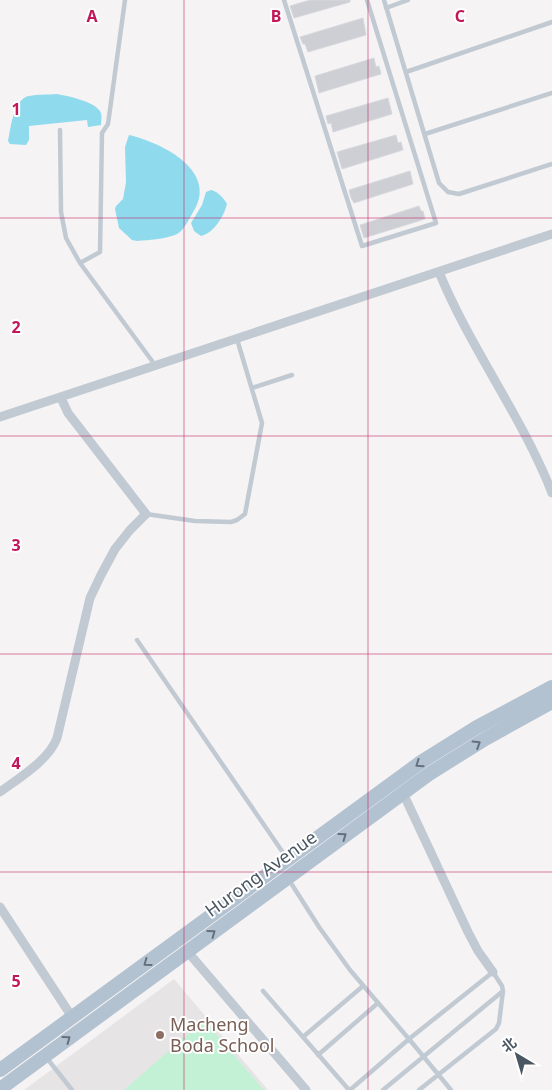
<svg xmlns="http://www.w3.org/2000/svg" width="552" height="1090" font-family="'Noto Sans','Noto Sans SC',sans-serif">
<rect width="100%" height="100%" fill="#f5f3f3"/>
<path fill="#e6e4e5" d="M174,979L268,1090H24Z"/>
<path fill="#c3f1d5" d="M204,1020L264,1090H124Z"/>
<path fill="#90daee" d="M57,94C68,96 92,101 99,110C103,114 101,120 101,125L88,127L87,120L29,126V140L26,145L10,144L8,141C11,128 13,99 29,96C38,94 48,95 57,94Z
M129,135C163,143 221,172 192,214C188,221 183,232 175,235C164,239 149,240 137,241L132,240L119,228L115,209L116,206L123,199L126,182L125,147Z
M211,190C217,191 224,198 227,204C224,216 214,233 201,236L194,231L191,223L202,205L206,192Z"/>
<path fill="#cdcfd5" stroke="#d7d9de" d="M310,0H350V2L294,18L290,6Z
M363,18L366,35L308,52L305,44H303L300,37Z
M374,58L376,67L379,66L381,74L319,93L315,76Z
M388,98L392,114L333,132L331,123L328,124L326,116Z
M396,135L398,143L401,142L403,150L342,169L337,152Z
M410,171L413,184L354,203L351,198L349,190Z
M419,206L421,211H423L425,219L364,238L360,225Z"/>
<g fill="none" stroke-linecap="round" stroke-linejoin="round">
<path stroke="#c1cad2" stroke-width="4.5" d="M125,0L108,124L102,133L100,252L80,263L155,365
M284,0L362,246L436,223L367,0
M384,0L439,183L448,192L459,194L552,164
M386,8L408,0
M406,72L552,22
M60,130L61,212L66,238L80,263
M425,134L552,93
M252,388L292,375
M146,514L195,521L231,522L237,520L245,514L262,423L237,339
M137,640L286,857
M289,880L319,927L350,970L409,1039L451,1090
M263,991L349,1090
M303,1037L363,986
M318,1055L378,1003
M46,1057L72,1090
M350,1090L409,1039L493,972L502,986L503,991L499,1023L496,1029L419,1090
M383,1090L503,991"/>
<path stroke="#c1cad2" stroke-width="9" d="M439,272C470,348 522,416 552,493
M0,417L552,234
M0,792C19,778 49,760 57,738L90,598L101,575L115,549L130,530L146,514L68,413L61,398
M403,793L468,932L478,951L493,972
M0,907L72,1017
M187,951L306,1090"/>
<path stroke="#b3c2d1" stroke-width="14" d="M0,1070L421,762L477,727L552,687
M0,1089L429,774L485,739L552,702"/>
</g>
<defs><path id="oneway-chevron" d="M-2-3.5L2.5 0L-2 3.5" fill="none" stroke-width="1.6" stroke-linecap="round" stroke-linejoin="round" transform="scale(1.25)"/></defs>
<g stroke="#64717d">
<use href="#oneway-chevron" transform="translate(477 744) rotate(-32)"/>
<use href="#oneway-chevron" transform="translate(419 764) rotate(145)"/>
<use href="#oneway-chevron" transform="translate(343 836) rotate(-36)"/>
<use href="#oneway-chevron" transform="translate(212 933) rotate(-36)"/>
<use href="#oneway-chevron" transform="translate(147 963) rotate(144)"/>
<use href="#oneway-chevron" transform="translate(67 1039) rotate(-36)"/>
</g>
<path fill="none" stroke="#c2185b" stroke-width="1" stroke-opacity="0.55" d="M184,0V1090M368,0V1090M0,218H552M0,436H552M0,654H552M0,872H552"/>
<circle fill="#8d6e63" stroke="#fff" stroke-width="2" cx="160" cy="1035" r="5"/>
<g text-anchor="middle" stroke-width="4" stroke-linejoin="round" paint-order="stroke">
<g font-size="18" fill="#4a5661" stroke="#fff">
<text transform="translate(261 874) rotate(-36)" y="6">Hurong Avenue</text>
</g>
<g font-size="18" fill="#785e54" stroke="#fff" text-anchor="start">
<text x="170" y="1031">Macheng<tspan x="170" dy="21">Boda School</tspan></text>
</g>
</g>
<g font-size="16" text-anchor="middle" font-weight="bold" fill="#c2185b" stroke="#fff" stroke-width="4" stroke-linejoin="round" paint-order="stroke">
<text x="92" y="22">A</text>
<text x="276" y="22">B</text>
<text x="460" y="22">C</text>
<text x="16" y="115">1</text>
<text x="16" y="333">2</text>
<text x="16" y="551">3</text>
<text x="16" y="769">4</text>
<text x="16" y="987">5</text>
</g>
<g transform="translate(517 1055) rotate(322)" stroke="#ffffff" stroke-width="4" paint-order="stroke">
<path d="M0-4L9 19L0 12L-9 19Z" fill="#4a5661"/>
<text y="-8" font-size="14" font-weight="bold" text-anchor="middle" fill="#4a5661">北</text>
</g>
</svg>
